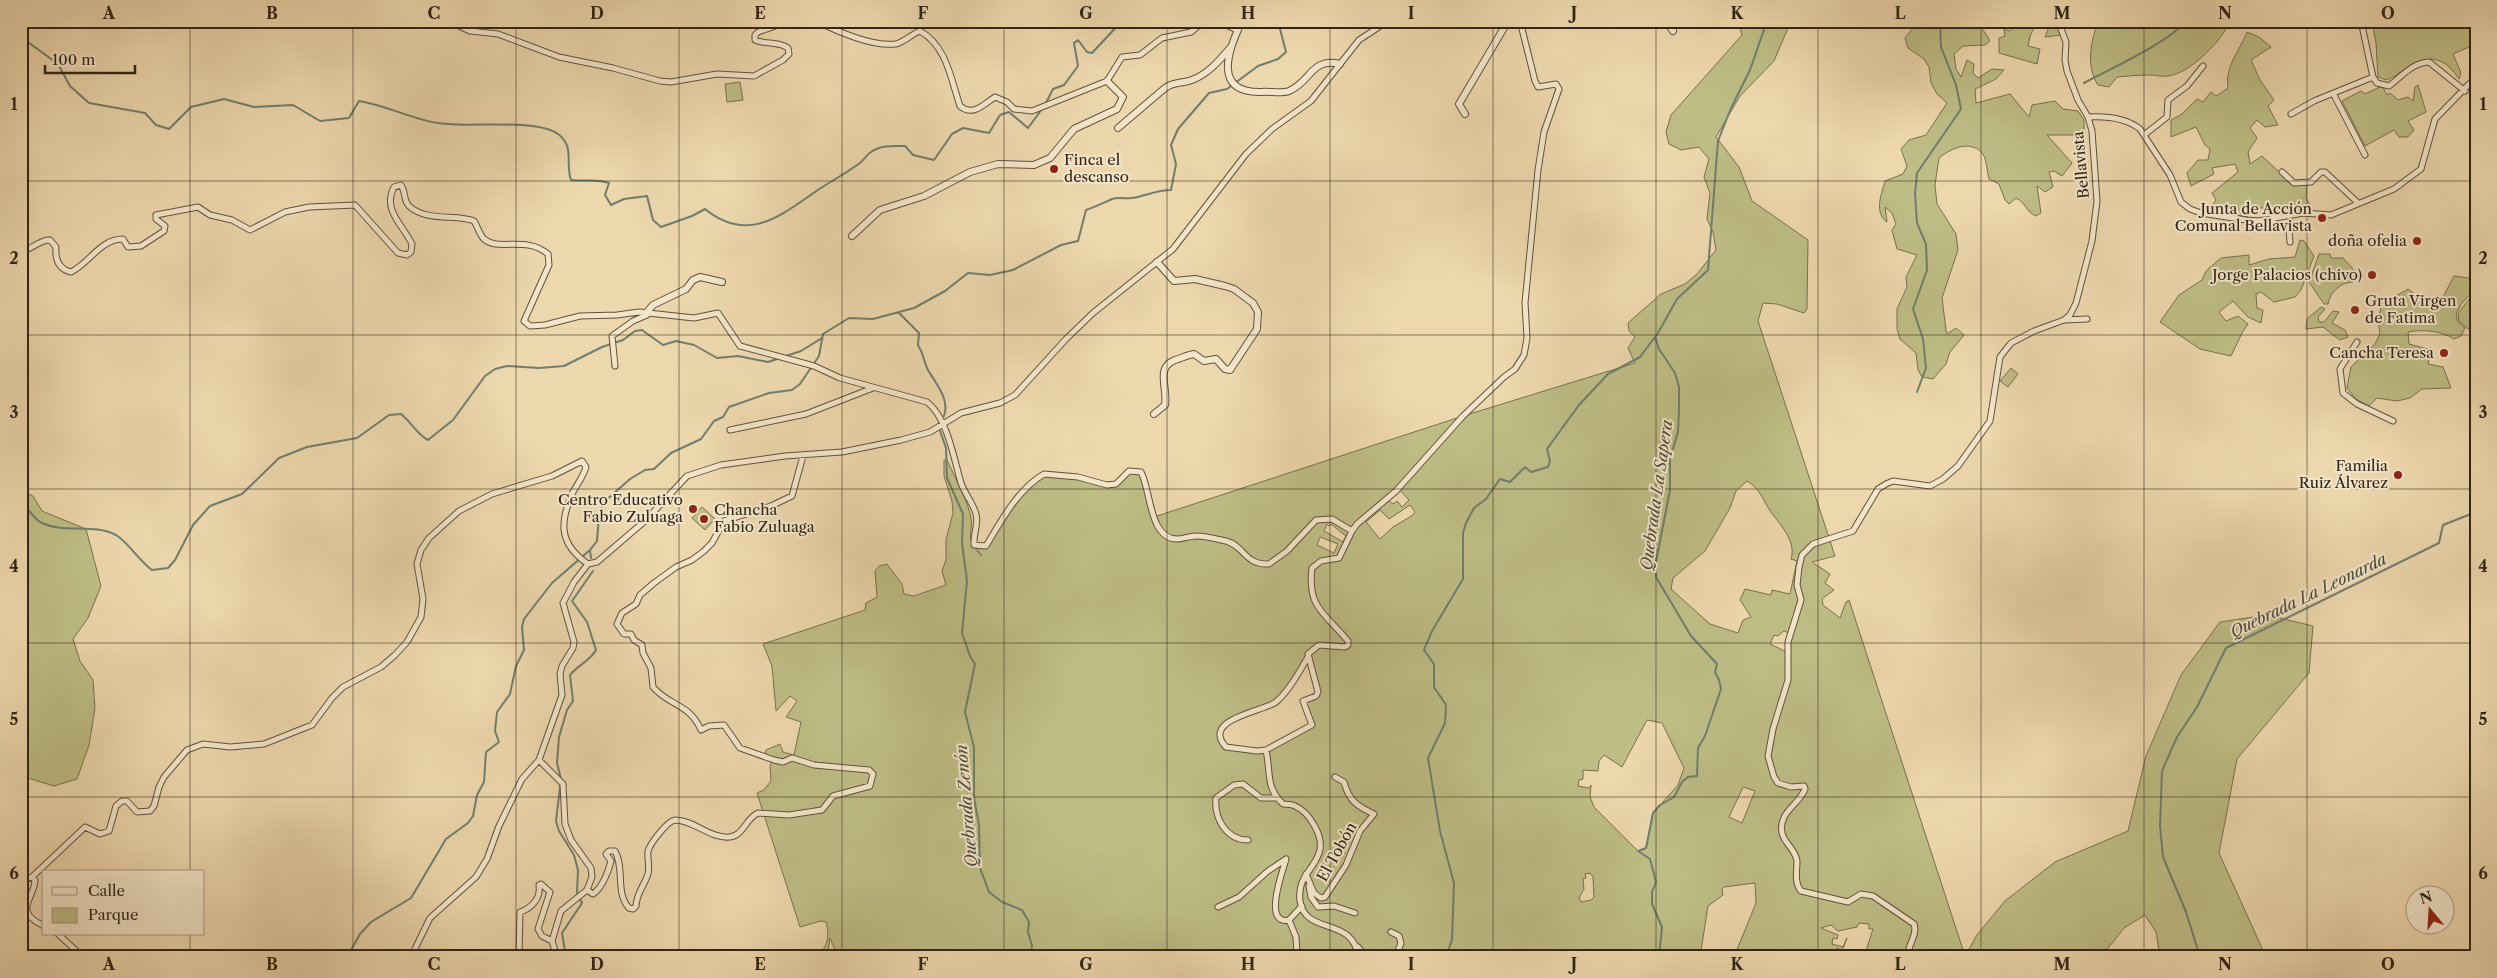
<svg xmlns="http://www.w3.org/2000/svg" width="2497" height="978" font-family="'Libre Caslon Text',serif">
<rect width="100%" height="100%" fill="#edd7ad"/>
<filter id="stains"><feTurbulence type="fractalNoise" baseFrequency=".004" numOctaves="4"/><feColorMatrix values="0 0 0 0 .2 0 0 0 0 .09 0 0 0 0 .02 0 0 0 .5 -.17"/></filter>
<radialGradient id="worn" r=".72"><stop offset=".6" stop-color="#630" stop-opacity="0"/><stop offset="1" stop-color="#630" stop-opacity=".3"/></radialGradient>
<path fill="#bebd85" stroke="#77714e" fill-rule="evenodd" d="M1738,21H1791L1774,61L1740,96L1716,137L1739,167L1752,201L1808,240L1807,309L1804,313L1777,304L1763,303L1758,321L1835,556L1812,562L1830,574L1825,583L1834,590L1822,599L1823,605L1840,618L1846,602L1849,600L1965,956L1977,935L2005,901L2055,862L2128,831L2146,756L2181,675L2220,622L2267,615L2313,626L2309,673L2237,759L2219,853L2266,957H2160L2156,932L2145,915L2124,928L2101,957H1871L1865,954L1873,929H1869V924L1859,923L1857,927L1838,931L1831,925L1821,928L1838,935L1837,939L1833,938L1832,944L1843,947L1847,938L1842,951L1837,948V957H1734L1756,903L1755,883L1724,887L1722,889L1723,895L1708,906L1700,957H838L830,938L828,951L822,957H816C828,947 830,936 826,922L821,921L800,927L757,793L764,790L771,781L770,767L772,759L765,755L766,750L780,744L783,752L794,755L801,722L786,717L797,701L790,696L776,711L772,666L763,644L865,610L866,603L877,597L875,571L879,566L887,564L902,584L904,594L914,596L946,585L942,571L946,560V540L953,513L952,501L944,476V460H947C954,476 964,493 969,510C977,533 961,537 982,556L974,545L986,546C1002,519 1019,495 1044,474L1078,477L1107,485L1116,484L1129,471L1141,472L1154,517L1463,416L1635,363L1628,348L1635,337L1629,331L1628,323L1661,294L1685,284L1697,274L1716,250L1713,232L1707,219L1710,193L1704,177L1709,159L1699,147L1681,150L1669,144L1666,132L1671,115L1742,35ZM1747,481C1759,488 1762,498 1769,509C1778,523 1797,540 1791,559L1797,561L1790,594L1772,590L1771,595L1745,589L1740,600L1751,617L1743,620L1738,633L1710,624L1671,589L1673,578L1705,551L1730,508L1736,491ZM1400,490L1409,500L1402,507L1397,501L1393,504L1388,500ZM1410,505L1415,512L1413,515L1393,527L1380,539L1366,522L1380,510L1389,519ZM1327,524L1329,526L1331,524L1346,536L1343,542L1324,531ZM1320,537L1338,544L1334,553L1317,545ZM1784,631L1789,633L1787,655L1785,651L1770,644L1774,635L1778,636ZM1309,657L1318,692L1303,705L1312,725L1266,750L1231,749L1220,738C1231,710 1252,716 1274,704C1285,697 1301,669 1309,657ZM1647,720L1662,723L1684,768L1678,785L1653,813L1646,848L1638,851L1594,807L1590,797L1591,785L1589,788L1578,786L1579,780L1583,779V770L1598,771L1599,761L1604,755L1622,767ZM1743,787L1755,791L1742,823L1729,817ZM1590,873L1593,877L1594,897L1591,900L1581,902L1579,898L1584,889L1583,879L1586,878L1585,874Z
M1915,21H1973L1982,28L1990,41L1985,45L1963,46L1954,54L1956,69L1961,77L1967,60L1974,64L1973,73L1978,78L1992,69L2004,70L1996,79L1975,89L1976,103L2010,94L2029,117L2032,105L2055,101L2063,109L2078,111L2084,120V130L2080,135H2047L2072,163L2062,176L2054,171L2049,172L2053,187L2045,192L2037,186L2041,213L2036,216C2026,212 2026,203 2016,198L2009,204L2005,200L1999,184L1989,179C1987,172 1987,162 1984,156C1973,138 1951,148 1939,158L1935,185L1937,204L1956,234L1958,250L1942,298L1946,330L1947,334L1956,328L1964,335L1950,352L1946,364L1933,379L1922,377L1918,370L1916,353L1900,339L1897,329V309L1907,287L1906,277L1917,255L1897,249L1892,230L1896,224L1892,213L1885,207L1887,222C1874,213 1881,195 1885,181L1903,174L1907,166L1901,149L1909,140L1926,135L1947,103L1937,94L1931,83L1929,67L1924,59L1908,48L1905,38L1916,24Z
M2023,21H2043C2032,28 2030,34 2028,46L2040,49L2037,64L1999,53V38L2005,36L2004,29L2009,31Z
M2044,21H2055L2061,35L2045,37L2048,30Z
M2099,21H2230C2223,40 2189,74 2168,76C2162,77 2155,75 2149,75C2138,75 2128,76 2117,77L2109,87L2098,85C2086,67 2090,41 2099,21Z
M2372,21H2476V44L2453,54L2461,73L2459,79C2434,42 2416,66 2387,80L2378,77L2376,43Z
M2247,32L2259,37L2271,47L2251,60L2260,80L2274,100L2268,106L2278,125L2265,127L2257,120L2250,128L2257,138L2248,152L2250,164L2262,156L2293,185L2307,184L2306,198L2310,205L2301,212L2273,215L2272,209L2252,207L2247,217L2209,210L2216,200L2212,193L2238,172L2235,164L2212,168L2214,174L2191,186L2187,173L2198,160H2208L2210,149L2205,145L2196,127L2171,137V120L2182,114L2197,99L2203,102L2211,92L2216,96L2228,88C2225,66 2239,52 2247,32Z
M740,82L743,100L727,102L725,84Z
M2418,85L2426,112L2408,121L2414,130L2408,137H2399L2394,130L2365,146L2342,101L2361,91L2365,94L2382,86L2387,95L2390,93L2398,100L2408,97L2413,101L2415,87Z
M2300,240L2304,241L2314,256L2301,290L2295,297L2274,302L2261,292L2256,294L2257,308L2263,310L2261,323L2248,317L2233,301L2219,312L2226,321L2238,316L2248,324L2242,333L2231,356L2200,349L2160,322L2179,295L2202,280L2206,271L2221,258L2249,255V265L2269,259L2295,257Z
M2319,254H2330L2331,258H2343L2356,272L2353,282C2341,282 2330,292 2328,304H2324L2309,282Z
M2454,276L2476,279V288L2461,304L2456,314L2458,322L2465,328L2461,336L2454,339C2442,331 2423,329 2408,332L2409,344L2431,350L2428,364L2443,367L2451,388L2422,389L2410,398L2397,401L2377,398L2369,406L2356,399L2347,388L2351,367L2375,344L2380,334L2378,319L2382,304L2408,289L2420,298L2440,303Z
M2476,295V325L2468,329L2459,321L2458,313L2471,297Z
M2321,307L2325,309L2318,317L2319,322H2324L2333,311L2339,312L2332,323L2345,330L2348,337L2340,340L2323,327L2306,329L2307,319Z
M2011,368L2018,374L2008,387L2000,381Z
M21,490L33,496L42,511L86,529L101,586L88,618L73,639L80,661L93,680L95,708L89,745L77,779L54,786L21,776Z
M702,507L715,519L705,530L692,518Z"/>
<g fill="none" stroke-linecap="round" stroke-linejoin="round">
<path stroke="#6f7e70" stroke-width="2" d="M21,37L58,64L70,86L89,103L145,113L156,125L169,129L191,107L224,99L254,107L293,105L320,121L349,118L359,101C390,106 416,122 448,124C474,127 537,119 558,134C575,146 565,164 571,180C585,182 596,178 609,183L605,195L611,205L624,199L647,196L653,220L661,227L692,216L705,209C748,244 780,216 818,190C831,181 845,174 857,165C863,162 866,155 871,152C881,145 894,146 905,146L913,155L934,160L952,134L963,128L989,133L1000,115L1009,112L1028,128L1042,109
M2084,83C2108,70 2172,41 2185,21
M1046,103L1053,89L1064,85L1078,66L1074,43L1078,40L1087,52L1092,53L1120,23L1130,28L1140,25L1142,21
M899,313L919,333L918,345C925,356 923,361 928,370C936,384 950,399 944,416
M1655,337L1659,349L1675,373L1679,387V410L1678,432L1670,459V490L1656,562V577L1691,636L1717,664L1715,672L1719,680L1721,689L1705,736L1698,748L1697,776L1688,777L1682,782L1674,797L1660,805L1653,813L1646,848L1638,851L1650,859L1656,882L1652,892V904L1662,927L1659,957
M1917,392L1926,368L1923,339L1913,309L1927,270L1926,244L1917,223L1915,194L1917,173L1961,109L1956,85L1941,47L1940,21
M940,431L946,448L947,478L963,514L962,543L967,581L962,633L970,656L975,664L965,712L974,747V798L979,825L980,868L989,892L1002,902L1022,910L1029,922L1028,932L1032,946L1030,957
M21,502C28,508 33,518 40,522C63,534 93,523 116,535C128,542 139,561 152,570L168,568L175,560L193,525L210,506L242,494L279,458L307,447L357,438L389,415L401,414C411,422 417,434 428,440L453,420L485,376L495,369L507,366L539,368L564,366L602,347L623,340L635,331L642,330L663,345L676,341L694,345L717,358L738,356L768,362L801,351L822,338
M590,550L591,558
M577,893L578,870L574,855L559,831L556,821L561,779L557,763L559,737L567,710L573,701L570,675C577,666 591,660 596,650L587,622L572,601L593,571
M347,957L360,934L371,922L411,898L446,839L468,823L473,816L477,795L484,782L486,752L499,742L495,731L497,712L510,694L516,666L524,650L522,627L524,619L552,583L590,550L597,541L599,515L604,502L630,479L645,470L654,469L671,453L701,439L714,421L723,417L729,407L769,393L792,390L800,384L819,356L823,334L849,318L873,319L914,308L945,291L968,273L990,275L1013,270L1061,245L1078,241L1086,210C1095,207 1103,203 1112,199C1118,197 1126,199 1132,198C1146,196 1156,190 1171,190L1176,164L1171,145L1178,129L1209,93L1227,89L1258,66L1278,59L1286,52L1279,25L1283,21
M566,957L562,933L582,903L580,899
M1446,957L1452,940L1454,883L1440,831L1428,758L1445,723L1446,705L1434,687V664L1424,650L1432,631L1463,579V533L1466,523L1474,508L1486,499L1500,479L1510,482L1525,467L1531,472L1548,467L1550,461L1547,449L1579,405L1608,374L1640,357L1658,333L1677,299L1708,270L1718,141L1731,108L1750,70L1767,21
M2200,957L2186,912L2163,857L2160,826L2162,771L2177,737L2197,707L2226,648L2439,543L2443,525L2476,512"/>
<defs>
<path id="minor" d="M448,21L470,31L498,34L559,57L613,68L660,81L671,82L717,74L754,76L783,60L789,54L788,48C778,41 766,45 755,40V35L758,32L790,21
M816,21C837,31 872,47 896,44C904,42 912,34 920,31C947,46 951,80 960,106C973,117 984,104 995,97L1007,102L1014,109L1032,111L1107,81L1122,57L1140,55L1162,38L1191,32L1204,21
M1218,21L1237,30
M2058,21L2066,42L2065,60L2067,71L2078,100L2088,117
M2361,21L2373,77L2377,83L2389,86C2402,76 2412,63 2429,62L2465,91
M2002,25L2006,21
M2334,95L2365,155
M2291,114L2314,101L2373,77
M2144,135L2167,117L2168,100L2187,86L2203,66
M2282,172L2294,183L2311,182L2321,172H2325L2357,202
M2271,219L2273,223L2289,229L2290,242
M21,251C32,250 40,239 50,240L56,247C55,259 58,269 71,272C90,263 100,239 123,239L128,247L141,246L164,231L165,226L156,219V215L198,207L210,215L232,220L250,230L285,212L309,207L355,205L398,253L407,255L411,252L412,244C403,225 382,210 394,187L401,185C406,192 403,200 409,206C426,222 456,214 474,221C478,227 479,234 484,239C499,252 525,235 548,254L549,265L524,321L530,326L545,325L580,316L617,315L639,312L694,318L718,313L740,346L814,366L840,378L927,402C947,417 954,459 961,483C965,494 973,503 976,514C979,524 973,534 974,545L986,546C1001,521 1018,489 1044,474L1078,477L1107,485L1116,484L1129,471L1141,472C1151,490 1149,539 1177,539C1183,539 1189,536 1196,536C1205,536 1217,539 1226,541C1245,546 1244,565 1269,564L1287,551L1316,520L1332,519L1352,531L1357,524L1396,491L1463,416L1504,377L1515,369L1524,355L1527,338L1525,303L1538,170L1544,132L1559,89L1556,84L1538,87L1535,81L1520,21
M2064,320L2070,315L2076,303L2092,241L2097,201L2092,131L2088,117C2106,116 2126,118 2140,129L2170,175L2181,202L2190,209L2201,213L2246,220L2259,221L2303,213L2331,215L2394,189L2421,169L2435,119L2476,77
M2357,342L2340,369L2343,393L2357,404L2393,421
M615,366L612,336L633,321L647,315V312
M730,430L806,414L873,388
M1308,657C1299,672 1289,691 1276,702C1265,711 1200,719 1226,747L1257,751L1266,750L1312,725L1303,701L1316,696L1318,692L1308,654L1319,645L1345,647L1348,645V641C1325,613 1307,608 1312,568L1321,561L1339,558L1352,531
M1266,750C1271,772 1265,787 1283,804C1287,804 1291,804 1295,806C1309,812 1325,837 1319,853C1313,871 1297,877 1300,901C1305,936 1354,916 1358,957
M539,760L563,784L565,824L571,840L591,868L592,877L587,890L561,911L552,941L557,957
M1248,840C1226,840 1214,818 1216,798L1234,785L1243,784L1261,798H1277
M1306,874L1314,893L1321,898L1325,897L1346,865L1360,831L1374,814C1357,806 1349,801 1344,782L1335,777
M32,877L35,880C34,900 12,911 44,926
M21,880L32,877L85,827L100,834L109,831L116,806L122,801H127L137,812L150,811L154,806L159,787L164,777L187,750L203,744L230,747L264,744L312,725L332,698L343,687L381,667L395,655L407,642L421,617L423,599L417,564L421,550L429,538L459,511L492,494L552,476L582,461L586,467C583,477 578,483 573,492C559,523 559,544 588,564
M1309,886L1311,897L1318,907L1334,906L1355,913
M587,890L593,894C603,887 608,872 611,861L606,854L609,851H615C625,869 615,893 629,908L633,909L636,906C637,891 644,887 648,874C650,867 647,858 648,851C650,844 667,821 675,820C694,820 710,839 730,837C743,836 746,818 758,813L789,815L822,810L833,796L870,786L873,774L869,770L814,765L792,758L783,762L774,760L740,748L724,725L709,726L701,730C689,703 669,706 653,687L651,668L643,653L642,645L634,640L631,634H624L617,624L622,613L636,604L640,595L654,583L676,567L692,560L704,551L712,543L724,521L771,506L792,496L803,456
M1218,907L1239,897L1268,871L1286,859C1283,870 1262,926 1289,920L1302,906
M1289,920L1296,937L1297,955L1301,957
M58,934L83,957
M1358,947L1366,957
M411,957L430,918L476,877L487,859L499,826L522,779L539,760L562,695L560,674L562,666L573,648L574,642L563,603L574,582L588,564L597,562L646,520L687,476L721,465L785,456L842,452L901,440L930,432L961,413L1000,403L1015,395L1066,339L1093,313L1173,249L1246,154L1272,129L1311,101L1359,40L1388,21
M519,957L520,912C532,908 541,898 539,885L541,884L550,892L538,929L542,936L552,941
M1317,957L1334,953L1339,957
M1389,957L1398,951L1401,943L1399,936L1391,932
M1908,957C1907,944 1918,936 1914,924L1873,896L1861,894L1848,902L1801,891C1794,883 1797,871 1797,861C1796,850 1784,843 1782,833C1778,812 1799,805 1805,789L1804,786L1791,787L1778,783L1774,777L1768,756L1773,729L1788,680V642L1801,600L1797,585L1799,567L1802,555L1813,544L1853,531L1878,489L1886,484L1893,481L1930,486L1943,479L1958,466L1990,421L2000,357L2011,343L2034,331L2064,320L2087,319"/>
<path id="tertiary" d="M1242,21C1228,50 1212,93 1261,92C1270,91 1281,94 1289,91C1311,82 1311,57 1340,64
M1666,21L1673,31
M1465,114L1459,104L1508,21
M1118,128L1165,88C1175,81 1182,84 1192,80C1208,74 1219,61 1230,48
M852,236L880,210L924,196L970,172L998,164L1034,165L1050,158L1074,129L1117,109L1123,97L1107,81
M647,312L653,305L686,289L693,280L700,277L722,282
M1154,414L1165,405C1168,387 1155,368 1175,360C1182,358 1187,355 1194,354L1204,361L1216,359L1225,369L1230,370L1257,329L1258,312L1253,303L1234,289L1225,286L1195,279L1174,281L1157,262"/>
</defs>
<use href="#minor" stroke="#5f523d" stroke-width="7"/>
<use href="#tertiary" stroke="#5f523d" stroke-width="8"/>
<use href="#minor" stroke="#f3e5ca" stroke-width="5"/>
<use href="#tertiary" stroke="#f3e5ca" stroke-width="6"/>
</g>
<path fill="none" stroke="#302518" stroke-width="1" stroke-opacity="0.55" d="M190,21V872M353,21V957M516,21V957M679,21V957M842,21V957M1004,21V957M1167,21V957M1330,21V957M1493,21V957M1656,21V957M1818,21V957M1981,21V957M2144,21V957M2307,21V957M21,181H2476M21,335H2476M21,489H2476M21,643H2476M21,797H2476M190,934V957"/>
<g fill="#8f2418" stroke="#f3e5ca" stroke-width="2">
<circle cx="1054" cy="169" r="5"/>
<circle cx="2322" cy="218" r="5"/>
<circle cx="2417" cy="241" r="5"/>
<circle cx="2372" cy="275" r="5"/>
<circle cx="2355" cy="310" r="5"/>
<circle cx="2444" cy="353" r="5"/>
<circle cx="2398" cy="475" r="5"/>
<circle cx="693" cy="509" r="5"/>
<circle cx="704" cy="519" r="5"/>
</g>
<g text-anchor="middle" stroke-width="4" stroke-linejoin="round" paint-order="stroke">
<g font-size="15" fill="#302518" stroke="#f3e5ca" text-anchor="end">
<text x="1064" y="165" text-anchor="start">Finca el<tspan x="1064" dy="17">descanso</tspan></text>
<text x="2312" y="214">Junta de Acción<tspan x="2312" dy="17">Comunal Bellavista</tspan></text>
<text x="2407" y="246">doña ofelia</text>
<text x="2362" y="280">Jorge Palacios (chivo)</text>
<text x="2365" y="306" text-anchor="start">Gruta Virgen<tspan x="2365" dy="17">de Fatima</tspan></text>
<text x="2434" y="358">Cancha Teresa</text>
<text x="2388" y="471">Familia<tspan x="2388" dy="17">Ruiz Álvarez</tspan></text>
<text x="683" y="505">Centro Educativo<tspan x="683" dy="17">Fabio Zuluaga</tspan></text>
<text x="714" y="515" text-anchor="start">Chancha<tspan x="714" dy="17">Fabio Zuluaga</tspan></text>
</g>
<g font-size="15" fill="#302518" stroke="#f3e5ca">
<text transform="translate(2081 165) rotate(-95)" y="5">Bellavista</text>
<text transform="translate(1337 852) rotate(-61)" y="5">El Tobón</text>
</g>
<g font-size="16" font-style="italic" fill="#4a4a3d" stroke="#f3e5ca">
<text transform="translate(1656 495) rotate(-82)" y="6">Quebrada La Sapera</text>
<text transform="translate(2308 595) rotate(-26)" y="6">Quebrada La Leonarda</text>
<text transform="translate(966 806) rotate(-95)" y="6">Quebrada Zenón</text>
</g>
</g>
<rect width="2497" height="978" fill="none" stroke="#edd7ad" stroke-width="55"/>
<rect x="42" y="870" width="162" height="65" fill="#f3e5ca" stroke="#a59883"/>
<rect x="52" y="887" width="25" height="8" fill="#f3e5ca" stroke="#a59883"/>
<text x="88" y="896" font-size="15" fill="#302518">Calle</text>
<rect x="52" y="908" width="25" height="15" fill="#bebd85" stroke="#a59883"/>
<text x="88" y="920" font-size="15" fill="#302518">Parque</text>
<g transform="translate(2430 910) rotate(342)"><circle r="24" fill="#f3e5ca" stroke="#a59883"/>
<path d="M0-4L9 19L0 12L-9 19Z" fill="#8f2418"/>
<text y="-8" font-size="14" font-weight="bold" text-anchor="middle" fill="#302518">N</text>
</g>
<path d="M45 65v8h90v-8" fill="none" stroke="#302518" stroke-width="2.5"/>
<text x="52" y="65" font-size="15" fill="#302518" stroke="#f3e5ca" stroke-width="4" paint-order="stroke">100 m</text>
<rect x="28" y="28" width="2442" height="922" fill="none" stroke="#302518" stroke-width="2"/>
<g font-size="16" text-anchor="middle" font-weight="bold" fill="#302518">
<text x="109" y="19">A</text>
<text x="272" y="19">B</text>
<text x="434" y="19">C</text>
<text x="597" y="19">D</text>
<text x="760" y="19">E</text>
<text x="923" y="19">F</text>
<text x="1086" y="19">G</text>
<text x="1248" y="19">H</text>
<text x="1411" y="19">I</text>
<text x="1574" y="19">J</text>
<text x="1737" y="19">K</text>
<text x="1900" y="19">L</text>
<text x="2062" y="19">M</text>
<text x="2225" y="19">N</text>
<text x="2388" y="19">O</text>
<text x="14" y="110">1</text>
<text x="2483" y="110">1</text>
<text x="14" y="264">2</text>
<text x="2483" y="264">2</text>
<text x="14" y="418">3</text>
<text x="2483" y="418">3</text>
<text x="14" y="572">4</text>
<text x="2483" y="572">4</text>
<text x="14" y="725">5</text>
<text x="2483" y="725">5</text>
<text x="14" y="879">6</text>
<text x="2483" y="879">6</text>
<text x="109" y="970">A</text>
<text x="272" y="970">B</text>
<text x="434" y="970">C</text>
<text x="597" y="970">D</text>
<text x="760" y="970">E</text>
<text x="923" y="970">F</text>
<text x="1086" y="970">G</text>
<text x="1248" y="970">H</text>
<text x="1411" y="970">I</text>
<text x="1574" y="970">J</text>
<text x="1737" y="970">K</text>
<text x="1900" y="970">L</text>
<text x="2062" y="970">M</text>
<text x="2225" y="970">N</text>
<text x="2388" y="970">O</text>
</g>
<rect width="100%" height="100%" filter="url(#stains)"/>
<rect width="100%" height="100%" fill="url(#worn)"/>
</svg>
